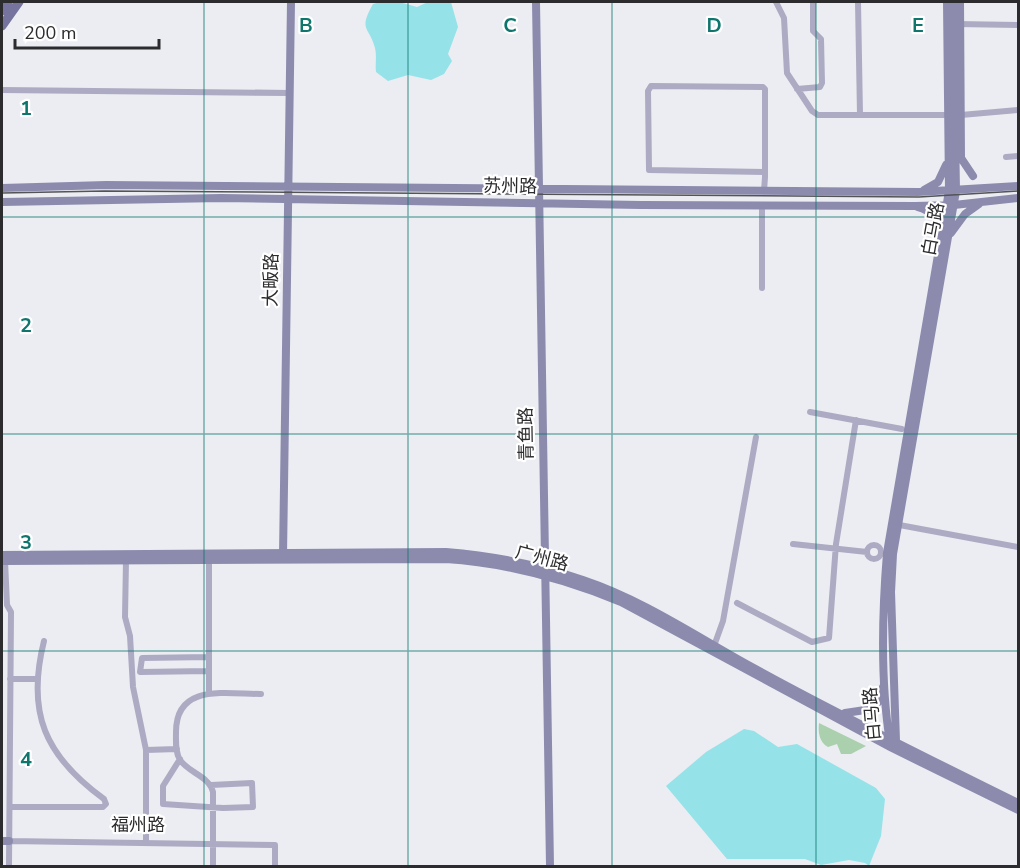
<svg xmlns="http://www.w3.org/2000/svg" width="1020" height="868" font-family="'Nunito Sans','Noto Sans SC',sans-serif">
<rect width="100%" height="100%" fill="#ebedf2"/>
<path fill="#aad0ad" d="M819,723L866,746L851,754H841L837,744L828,747C819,742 818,732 819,723Z"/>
<path fill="#95e2e9" d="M380,2H399L417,7L428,2H451L458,27L448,54L452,61L444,74L431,80L408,75L388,81L376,72C375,64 377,56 375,48C369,26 358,31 373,4Z
M744,729L754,731L778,747L797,744L876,788L885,799L881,836L869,866L865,863L849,860L821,865L805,859H727L666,786L706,752Z"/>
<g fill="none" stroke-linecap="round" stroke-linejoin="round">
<path stroke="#acabc3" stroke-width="6" d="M776,2L784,18L787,73L812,111L818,115H948
M858,2L860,115
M956,24L1018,25
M797,89L820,87L822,83L821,39L813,31V2
M2,90L290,93
M961,115L1018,110
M1006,157L1018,156
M764,191L765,177V89L763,87L651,86L648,91L649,170L765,172
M762,288V206
M810,412L902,429
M894,524L1018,547
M793,544L867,552
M867 552a7 7 0 1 1 14 0a7 7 0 1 1-14 0Z
M209,559V694
M126,560L125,617L130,636L133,687L146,750L177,749
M5,561L7,605L11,612L9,866
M737,603L812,642L829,638L836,544L856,420
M714,646L723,621L756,437
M209,657L142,658L140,672L209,671
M10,679H36
M180,759L163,786V804L223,808L253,807L252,783L211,785
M10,807H103L106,804L104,799C45,756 26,713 44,641
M9,841L275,845V866
M146,842V750
M213,866V792C209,776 189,773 180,760C175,752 176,741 176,732C176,683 226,694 261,694"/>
<path stroke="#8c8bae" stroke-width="8" d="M536,2L550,866
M960,2L961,158L973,176
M2,188L106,185L918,192L1018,186
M924,190L938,182L946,165
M2,202L221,198L641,205L915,206L954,205L1018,198
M918,207C931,210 939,221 940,234
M951,233L965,214L979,204
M2,555L446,552C493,556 538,564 583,580C643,600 697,637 752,667C839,715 929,759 1018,803
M283,556L291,2
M2,561L446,559C508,563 563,578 621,602L892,748L1018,810
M845,713L872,709L879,701L883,687
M890,742C880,681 882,615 887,553L949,191L947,2
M894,745L896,741L891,592L893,554L956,191L953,2
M2,841H9"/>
<path stroke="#76739e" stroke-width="9" d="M2,11L8,2
M2,26L19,2"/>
<path stroke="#535456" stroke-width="1.5" d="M2,193L104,191L919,197L1018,191"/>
</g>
<path fill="none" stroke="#0f766e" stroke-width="1.5" stroke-opacity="0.55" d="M204,2V866M408,2V866M612,2V866M816,2V866M2,217H1018M2,434H1018M2,651H1018"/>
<g text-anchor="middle" stroke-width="4.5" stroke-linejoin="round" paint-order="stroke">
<g font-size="18" fill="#2c2c2e" stroke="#fff">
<text transform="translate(510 186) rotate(1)" y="6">苏州路</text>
<text transform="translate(933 229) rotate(-80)" y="6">白马路</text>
<text transform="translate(271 280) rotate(-89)" y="6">大畈路</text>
<text transform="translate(526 434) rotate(-91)" y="6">青鱼路</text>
<text transform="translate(542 558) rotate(15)" y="6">广州路</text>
<text transform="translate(872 714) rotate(-95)" y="6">白马路</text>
<text x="138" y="831">福州路</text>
</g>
</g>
<g font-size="20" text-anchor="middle" font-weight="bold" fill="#0f766e" stroke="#fff" stroke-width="4.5" stroke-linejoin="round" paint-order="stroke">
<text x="306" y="32">B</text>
<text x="510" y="32">C</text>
<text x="714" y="32">D</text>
<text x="918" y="32">E</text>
<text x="26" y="115">1</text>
<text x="26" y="332">2</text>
<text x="26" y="549">3</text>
<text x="26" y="766">4</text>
</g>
<rect width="1020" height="868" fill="none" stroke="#2c2c2e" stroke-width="6"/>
<path d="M15 39v9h144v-9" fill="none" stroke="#2c2c2e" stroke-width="3"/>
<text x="24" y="39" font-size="18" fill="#2c2c2e" stroke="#ffffff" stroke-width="4.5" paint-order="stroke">200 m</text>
</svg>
